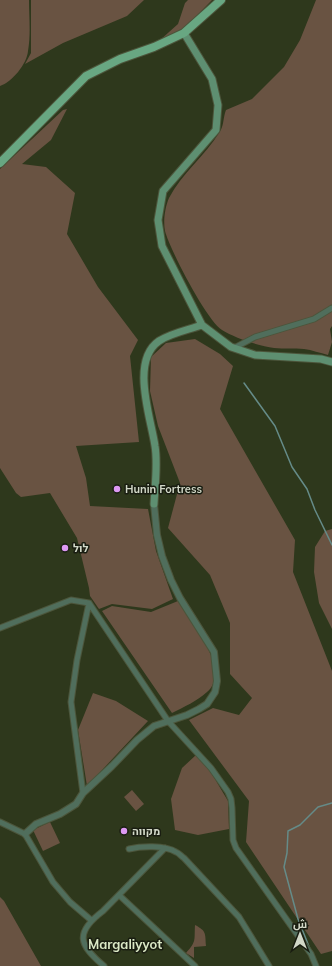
<svg xmlns="http://www.w3.org/2000/svg" width="332" height="966" font-family="Mulish,Cairo,Heebo,sans-serif">
<rect width="100%" height="100%" fill="#2e381c"/>
<path fill="#695342" d="M0,0H29C29,16 31,34 28,51C27,64 12,82 0,86Z
M31,0H144L127,16L63,43L25,64L31,53Z
M188,0H212L186,27L159,41L178,24L185,3Z
M316,0H332V326L330,329L332,342L328,355C320,353 312,350 304,349C294,348 284,349 274,348C259,346 235,338 222,330C207,321 170,250 165,231C163,221 165,207 169,198C182,173 205,156 219,133C224,127 223,117 226,110L252,99L284,67L300,40Z
M67,109L51,140L22,164L46,167L75,193L67,234L98,287L138,340L130,356L139,442L76,446L86,478L90,506L148,509L156,551L173,599L152,609L112,604L99,609L90,596L89,588L77,538L50,493L21,497L16,493L0,468V169L63,110Z
M195,339L220,354L233,366L220,409L295,540L293,572L332,671V951L321,954L246,842L249,801L189,720L213,708L239,715L252,698L230,674V623L210,575L168,528L180,483L158,426L150,391L151,357L166,343Z
M332,529V629L319,603L314,572L315,547L325,531Z
M178,601C191,621 232,670 207,692C197,701 184,707 172,713L102,611L112,606L151,612Z
M93,693L116,701L148,721L87,786L78,730Z
M196,755L209,769L228,801L229,829L198,835L175,830L171,799L182,768Z
M132,790L144,804L136,811L124,797Z
M50,822L60,843L43,851L33,830Z
M0,897L4,901L41,966H0Z
M195,925C207,931 205,934 206,946L194,947V958L186,953C197,941 194,940 195,925Z"/>
<g fill="none" stroke-linecap="round" stroke-linejoin="round">
<path stroke="#658b88" stroke-width="1.5" d="M244,383L275,426L292,467L307,489L315,510L332,545
M310,949L298,919L284,867L287,853L288,831L300,825L318,807L332,803"/>
<defs>
<path id="minor" d="M234,348L255,337L314,319L332,308
M0,628L71,600L89,603L168,721L211,768L228,792L231,799L232,808L233,840L236,848L311,954L316,966
M83,793L71,702L77,660L89,603
M0,822L25,834L53,882L70,902L91,920
M129,849C141,846 165,845 176,852C179,853 181,856 184,858L239,917L269,966
M119,895L195,966
M104,966C79,945 74,933 103,911L165,848"/>
<path id="tertiary" d="M25,834L36,824L60,814L76,804L83,793L112,766L137,740L154,726L187,715L199,709L207,704L215,692L217,681L214,652L180,598L171,580L162,556L157,535L154,504"/>
<path id="secondary" d="M184,33L212,79L218,105L216,130L163,191L158,220L162,246L202,325L231,347L255,355L321,359L332,362
M154,504C155,485 158,464 155,446C151,418 130,361 159,341C171,333 188,330 202,325"/>
<path id="primary" d="M0,163L86,76L120,59L154,47L184,33L221,0"/>
</defs>
<use href="#minor" stroke="#4c553b" stroke-width="7"/>
<use href="#tertiary" stroke="#4c553b" stroke-width="8"/>
<use href="#secondary" stroke="#4c553b" stroke-width="9"/>
<use href="#primary" stroke="#4c553b" stroke-width="10"/>
<use href="#minor" stroke="#506e5c" stroke-width="5"/>
<use href="#tertiary" stroke="#506e5c" stroke-width="6"/>
<use href="#secondary" stroke="#5e8f71" stroke-width="7"/>
<use href="#primary" stroke="#68a782" stroke-width="8"/>
</g>
<g fill="#dd99f3" stroke="#191d11" stroke-width="1.5">
<circle cx="117" cy="489" r="4"/>
<circle cx="65" cy="548" r="4"/>
<circle cx="124" cy="831" r="4"/>
</g>
<g text-anchor="middle" stroke-width="3" stroke-linejoin="round" paint-order="stroke">
<g font-size="11" font-weight="bold" fill="#d2d8c8" stroke="#191d11" text-anchor="start">
<text x="125" y="493">Hunin Fortress</text>
<text x="73" y="552">לול</text>
<text x="132" y="835">מקווה</text>
</g>
<g font-size="13" font-weight="bold" fill="#dbe8c6" stroke="#191d11">
<text x="125" y="949">Margaliyyot</text>
</g>
</g>
<g transform="translate(300 934)" stroke="#191d11" stroke-width="3" paint-order="stroke">
<path d="M0-3L7 15L0 10L-7 15Z" fill="#d2d8c8"/>
<text y="-6" font-size="11" font-weight="bold" text-anchor="middle" fill="#d2d8c8">ش</text>
</g>
</svg>
